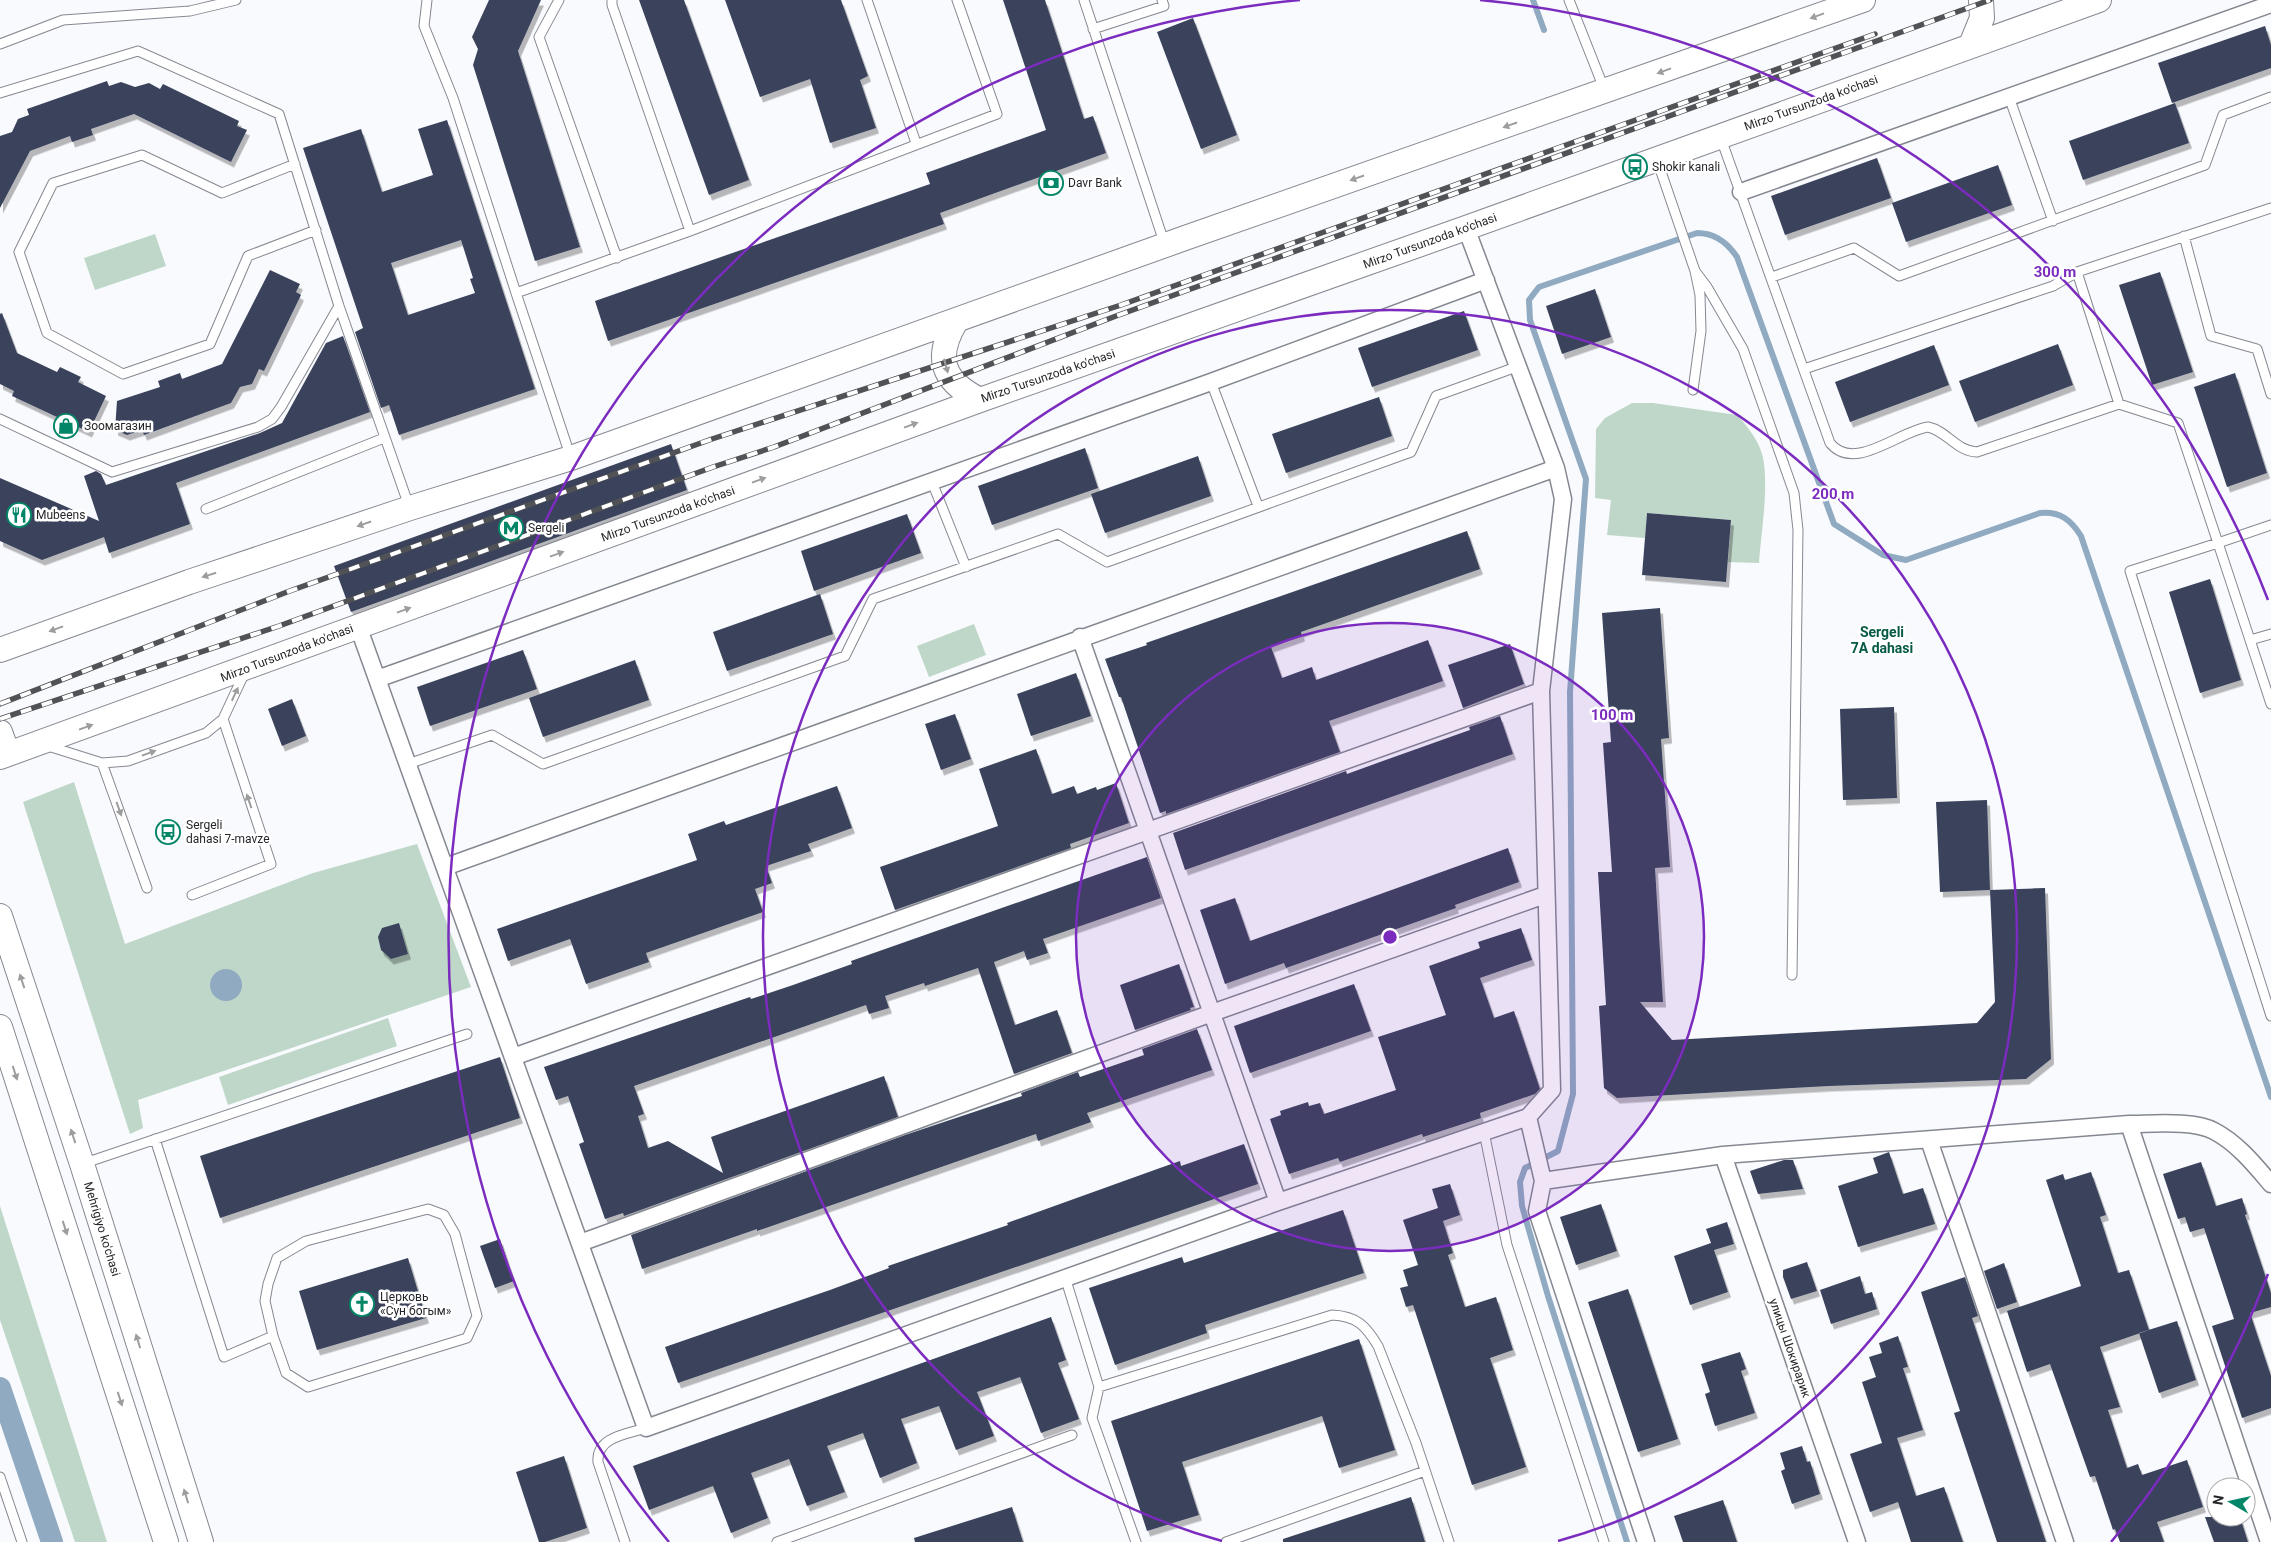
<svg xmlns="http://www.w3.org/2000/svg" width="2271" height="1542" font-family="Roboto,sans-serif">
<defs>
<filter id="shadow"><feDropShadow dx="3" dy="5.5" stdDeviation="0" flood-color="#0004"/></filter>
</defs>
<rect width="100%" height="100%" fill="#f9fafe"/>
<path fill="#bfd7c9" d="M155,234L166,266L95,290L84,258Z
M1632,403H1653L1737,415C1748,427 1760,442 1763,458C1769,487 1761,533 1759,563L1728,562L1731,520L1647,513L1645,538L1607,535L1611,500L1595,498L1596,429L1605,418Z
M974,624L986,655L929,677L917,646Z
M74,782L125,944L313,873L417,844L471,987L138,1100L143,1128L130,1134L23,802Z
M388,1018L397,1046L228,1105L219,1077Z
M0,1206L107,1542H75L0,1320Z"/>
<path fill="#90aac1" d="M210 985a16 16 0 1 1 32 0a16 16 0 1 1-32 0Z"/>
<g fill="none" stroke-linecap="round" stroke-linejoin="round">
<path stroke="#90aac1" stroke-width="6" d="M1533,0L1544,30
M1627,1542L1548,1296L1522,1206L1520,1182L1525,1168L1558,1151L1573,1094L1570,692L1586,479L1530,320L1529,300L1539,287L1697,233C1715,233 1727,242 1737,257L1834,524L1883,555L1906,560L2040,513C2060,511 2071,520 2081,536L2271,1097"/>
<path stroke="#90aac1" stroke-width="22" d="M0,1388L52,1542"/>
</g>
<path fill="#3a435c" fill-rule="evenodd" filter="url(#shadow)" d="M489,0H541L518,51L580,247L535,261L473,65L478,49L472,37Z
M639,0H684L749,180L709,195Z
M725,0H841L868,76L860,80L876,128L830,143L810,79L760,97Z
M1003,0H1045L1084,119L1093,116L1106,153L940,213L944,224L608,341L595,301L930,184L926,173L1046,130Z
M1193,18L1237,135L1201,149L1157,32Z
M2265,26L2271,45V68L2172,103L2158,63Z
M107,81L109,86L121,82L135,87L149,83L160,89L163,84L239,121L237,126L247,130L231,162L134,114L91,129L93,135L72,142L70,136L30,151L0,208V136L12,132L18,119L29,115L27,109Z
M2175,103L2189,143L2083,180L2069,141Z
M447,120L535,389L399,435L389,405L381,408L355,332L363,328L303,148L361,129L382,192L433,175L418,129ZM461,240L473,278L470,279L475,293L408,315L391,263Z
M1877,158L1891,198L1785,235L1771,196Z
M1998,165L2012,205L1906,242L1892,203Z
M270,270L300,284L296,292L301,295L264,371L259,369L252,384L240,387L231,403L144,435L142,430L127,435L115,430L117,401L160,387L158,381L180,373L182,379L222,364Z
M2160,272L2193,372L2152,385L2119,285Z
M1595,289L1611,337L1562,354L1546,306Z
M1464,311L1478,350L1372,387L1358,348Z
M2,313L17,353L57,372L60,367L81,377L78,382L106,396L89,432L12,396L14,391L0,384V314Z
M343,336L370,412L176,483L190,524L109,553L104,537L42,560L0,541V478L99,521L84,476L96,471L101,474L106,485L260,433L282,423L326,343Z
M2058,344L2073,385L1975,422L1959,381Z
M1934,345L1949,385L1850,422L1835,382Z
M2235,373L2267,473L2227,487L2194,387Z
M1379,397L1392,436L1286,473L1272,434Z
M671,444L687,490L351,612L334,566Z
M1085,448L1098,488L992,525L978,486Z
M1198,456L1211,496L1105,533L1091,494Z
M1647,513L1731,520L1726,582L1642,575Z
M907,514L921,553L814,591L801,551Z
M1467,531L1480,569L1301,632L1302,636L1271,647L1282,678L1312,667L1316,680L1428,640L1443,681L1329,721L1340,752L1166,814V811L1160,813L1121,697H1119L1105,659L1147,645L1146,643Z
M2210,579L2241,680L2200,693L2169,592Z
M820,594L833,634L727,671L713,632Z
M1660,608L1669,738L1661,739L1670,867L1655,868L1663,1002H1640L1672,1040L1977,1023L1995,1002L1990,890L2045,888L2051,1059L2026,1079L1829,1086L1617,1098L1604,1088L1599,1006L1606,1005L1598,872H1612L1603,743L1611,742L1602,613Z
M1510,644L1524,684L1463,708L1448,665Z
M523,650L537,689L430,726L417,687Z
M635,660L649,700L543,737L529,698Z
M1076,673L1091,716L1031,736L1017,694Z
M292,699L306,736L282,746L268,709Z
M1894,707L1897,798L1843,800L1840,709Z
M955,714L971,759L941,770L925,724Z
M1500,716L1513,754L1185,870L1173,833L1346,771L1347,774L1380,762L1467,731L1470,730L1469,727Z
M1036,749L1052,794L1074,786L1077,794L1096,787L1097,790L1116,783L1129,823L1070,844L1071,848L895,910L880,867L998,826L979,769Z
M837,786L852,828L808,844L811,851L766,866L772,883L755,889L763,912L646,953L649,962L586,984L570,939L508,961L497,929L697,860L688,834L724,821L726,825Z
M1987,800L1990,890L1940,892L1936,802Z
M1508,848L1519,882L1455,905L1456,908L1286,968L1284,963L1225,984L1200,910L1235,898L1250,941Z
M1147,857L1161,898L1043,939L1048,953L1027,960L1024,951L994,962L1015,1025L1057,1010L1072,1053L1014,1074L978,968L925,986L924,983L885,996L889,1008L869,1014L866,1005L634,1086L644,1114L638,1116L648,1148L668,1141L723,1173L711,1137L884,1076L898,1117L624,1216L623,1213L605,1219L579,1144L584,1142L568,1096L556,1100L544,1067L750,997L751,999L793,985L852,964L851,961Z
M399,923L408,954L391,959L381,950L378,937L382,928Z
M1521,928L1532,960L1480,978L1494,1018L1514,1011L1540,1089L1535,1094L1480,1113L1481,1118L1423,1137L1422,1134L1340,1162L1338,1158L1289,1174L1270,1119L1281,1115L1280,1111L1308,1102L1309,1106L1320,1103L1324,1114L1396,1090L1378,1037L1446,1015L1429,966L1480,948L1478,942Z
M1179,964L1194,1007L1190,1008L1191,1010L1135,1030L1120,985Z
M1354,984L1371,1031L1250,1073L1234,1026Z
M1197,1029L1212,1070L1087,1113L1091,1122L1038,1141L1036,1134L757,1231V1229L642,1269L631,1235L905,1135L1022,1096L1021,1093L1078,1072L1080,1077L1144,1055L1142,1049Z
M500,1057L520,1118L220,1218L200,1156Z
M1244,1144L1258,1184L678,1383L665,1347L830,1290L889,1268L888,1266L1008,1225L1007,1223L1160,1168L1180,1161L1181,1166Z
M1889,1152L1903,1194L1923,1188L1935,1224L1858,1247L1838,1186L1878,1173L1873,1158Z
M1784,1160H1793L1803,1189L1758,1194L1750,1171Z
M2201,1162L2216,1206L2242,1198L2247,1214L2245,1215L2271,1293V1307L2250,1313L2271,1376V1408L2242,1418L2212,1326L2234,1319L2204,1228L2190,1232L2185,1217L2178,1219L2163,1174Z
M2091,1172L2106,1215L2100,1217L2118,1273L2129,1270L2149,1330L2100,1347L2120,1407L2108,1410L2127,1468L2138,1464L2142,1475L2187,1460L2203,1507L2157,1522L2164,1542H2120L2115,1529L2113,1530L2095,1476L2090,1477L2050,1364L2027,1372L2007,1311L2081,1286L2046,1180L2063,1174L2065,1180Z
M1450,1184L1460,1215L1443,1221L1453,1253L1448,1255L1465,1307L1496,1297L1513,1350L1490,1358L1526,1467L1472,1485L1413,1305L1406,1307L1400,1288L1408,1286L1403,1270L1418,1265L1403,1220L1438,1208L1432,1189Z
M1601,1204L1617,1251L1576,1265L1560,1217Z
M1343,1210L1364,1273L1205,1325L1207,1333L1115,1365L1089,1288L1182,1257L1184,1263Z
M1727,1222L1734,1244L1714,1250L1728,1292L1690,1305L1674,1256L1711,1243L1706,1229Z
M500,1239L514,1281L495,1288L480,1246Z
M408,1258L426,1318L317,1350L299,1291Z
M1807,1262L1817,1291L1791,1299L1783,1277V1270Z
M2004,1263L2017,1302L1997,1309L1984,1271Z
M1860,1276L1865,1294L1872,1292L1877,1309L1831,1324L1820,1290Z
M1965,1277L1978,1316L1972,1318L2046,1542H1997L1954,1413L1960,1411L1921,1292Z
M1628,1289L1678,1439L1638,1452L1588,1302Z
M1051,1317L1066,1360L1058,1363L1079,1419L1041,1433L1020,1377L977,1392L994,1436L956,1450L939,1406L901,1419L917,1463L880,1478L863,1433L827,1446L845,1492L807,1506L789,1459L751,1473L768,1518L731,1533L713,1486L649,1510L633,1466Z
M2177,1321L2196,1380L2159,1393L2139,1333Z
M1898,1336L1908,1367L1903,1368L1923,1430L1897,1438L1916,1496L1944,1487L1963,1542H1911L1898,1502L1870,1512L1850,1454L1882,1443L1862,1382L1876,1377L1869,1357L1882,1353L1879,1343Z
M1359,1339L1395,1450L1339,1468L1322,1416L1182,1462L1199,1515L1147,1531L1111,1421Z
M1740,1352L1746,1369L1741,1371L1755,1413L1715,1426L1705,1394L1710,1392L1701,1364Z
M1802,1446L1807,1462L1810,1461L1820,1494L1792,1504L1781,1471L1785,1469L1780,1453Z
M564,1456L587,1528L545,1542H539L516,1472Z
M1411,1497L1425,1542H1283V1539Z
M1723,1500L1737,1542H1683L1674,1516Z
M1012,1507L1023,1542H915L914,1538Z
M2205,1517H2240L2248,1542H2214Z"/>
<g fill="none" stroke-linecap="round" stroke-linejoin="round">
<defs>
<path id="service" d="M427,0L424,26L453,98L516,293
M559,0L539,37L617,258
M612,0V5L690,231
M867,0L916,143
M1084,0L1165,245
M1569,0L1605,91
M1093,29L1164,6L1162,0
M0,44L63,20L190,11L236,0
M0,93L138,51L279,114L339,306L409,506
M2009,97L2053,221
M1720,136L1830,443C1854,473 1899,431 1928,427C1947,431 1956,451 1977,452L2119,404L2178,423L2218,543L2271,525
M1657,160L1695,271L1700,295L1701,331L1693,390
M295,164L222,193L142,155L53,183L19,252L47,333L123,374L210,344L248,256L316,230
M2184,236L2211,336L2257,349L2271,394
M1695,271L1707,287L1743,349L1794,493L1798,530L1792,975
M2077,272L2119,404
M1772,277L1854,248L1899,276L2205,165L2223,115L2271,97
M1804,369L2053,286L2077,272L2271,208
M1211,382L1258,506
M0,419L112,472L258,427L272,419L281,407L339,306
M571,458L516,293L690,231L997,114L957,0
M932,482L966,567
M206,509L384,438
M2271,634L2250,640L2218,543L2130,571L2271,1016
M2250,640L2271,704
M48,746L102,763L128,761L206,733L223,719L245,672
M102,763L147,888
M408,764L492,735L543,764L845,656L873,599L1058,534L1107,562L1411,452L1436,396L1519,366
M192,895L271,864L223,719
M1484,1132L1507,1245L1604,1542
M155,1139L224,1357L273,1336L265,1301L268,1284L277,1258L306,1241L428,1209L444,1215L455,1234L477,1316L467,1338L308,1387L286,1373L273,1336
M82,1164L467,1034
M1065,1277L1099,1387L1332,1315C1357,1316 1366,1326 1378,1346L1416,1443L1449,1542
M1099,1387L1092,1418L1136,1542
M0,1477L22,1542
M625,1542L598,1462C596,1437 627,1434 646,1428
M777,1542L1072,1435
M1226,1542L1425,1471"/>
<path id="minor" d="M1741,192L2271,4
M358,626L646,1428L1278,1202L1528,1117L1552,1090L1541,691L1563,499L1556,468L1466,228
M1080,637L1278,1202
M377,679L1211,382L1486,280
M445,867L1556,468
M513,1057L1541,691
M1528,1117L1543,1181
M2129,1124L2269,1542
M1929,1140L2065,1542
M1723,1155L1857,1542
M580,1243L1212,1013L1545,895
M1646,1542L1537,1211L1543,1181L1723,1155L2129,1124C2152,1124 2194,1120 2214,1131C2237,1143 2254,1164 2271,1184"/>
<path id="secondary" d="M1971,45L1982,18L1981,0
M956,321C934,358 942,381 980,400
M0,650L189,582L410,508L571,458L1185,238L1863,0
M0,732L8,754
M0,757L980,400L1466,228L2099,0
M0,916L82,1164L201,1542
M0,1027L166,1542"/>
</defs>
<use href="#service" stroke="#858891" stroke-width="11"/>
<use href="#minor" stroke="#858891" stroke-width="19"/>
<use href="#secondary" stroke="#858891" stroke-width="26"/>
<use href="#service" stroke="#fff" stroke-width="9"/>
<use href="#minor" stroke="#fff" stroke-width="16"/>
<use href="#secondary" stroke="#fff" stroke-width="24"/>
<defs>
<path id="rail" d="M0,704L287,592L712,439L1121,305L1875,34
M0,719L279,626L713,467L774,447L1116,316L1990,0"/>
</defs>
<use href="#rail" stroke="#515255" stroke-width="5.5"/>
<use href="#rail" stroke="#fff" stroke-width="4" stroke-dasharray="11" stroke-linecap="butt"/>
</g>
<defs><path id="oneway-solid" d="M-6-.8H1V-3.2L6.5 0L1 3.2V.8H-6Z" transform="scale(1.25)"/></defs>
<g fill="#9d9d9f">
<use href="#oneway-solid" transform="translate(1817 16) rotate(160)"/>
<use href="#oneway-solid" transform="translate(1664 71) rotate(160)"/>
<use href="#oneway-solid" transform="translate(1510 125) rotate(161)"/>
<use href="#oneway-solid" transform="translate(1357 178) rotate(161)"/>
<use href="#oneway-solid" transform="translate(946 366) rotate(75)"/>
<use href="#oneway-solid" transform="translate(911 425) rotate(-20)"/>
<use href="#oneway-solid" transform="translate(759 480) rotate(-20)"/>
<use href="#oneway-solid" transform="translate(364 524) rotate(161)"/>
<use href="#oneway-solid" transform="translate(557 554) rotate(-20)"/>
<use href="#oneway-solid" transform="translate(209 575) rotate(162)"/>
<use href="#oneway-solid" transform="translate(404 610) rotate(-20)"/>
<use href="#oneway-solid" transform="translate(56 629) rotate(160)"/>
<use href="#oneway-solid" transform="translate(235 694) rotate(-65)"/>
<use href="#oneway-solid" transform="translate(86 727) rotate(-20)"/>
<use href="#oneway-solid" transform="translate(149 753) rotate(-20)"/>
<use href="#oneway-solid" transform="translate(249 801) rotate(-109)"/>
<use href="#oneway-solid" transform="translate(119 809) rotate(70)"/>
<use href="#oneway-solid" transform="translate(22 981) rotate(-108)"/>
<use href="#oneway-solid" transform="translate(15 1073) rotate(72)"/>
<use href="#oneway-solid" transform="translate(73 1136) rotate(-108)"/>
<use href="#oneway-solid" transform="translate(65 1228) rotate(72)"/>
<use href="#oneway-solid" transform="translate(138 1341) rotate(-107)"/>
<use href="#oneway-solid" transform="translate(120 1399) rotate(72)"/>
<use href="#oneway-solid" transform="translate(186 1496) rotate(-107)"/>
</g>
<circle cx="1390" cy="937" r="314" fill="#7b2cbf" fill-opacity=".12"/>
<g fill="none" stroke="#7b2cbf" stroke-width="2.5">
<circle cx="1390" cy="937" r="314"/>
<path d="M1222 1541A627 627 0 1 1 1558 1541"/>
<path d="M2268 1274A941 941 0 0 1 2111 1542M669 1542A941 941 0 0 1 1300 0M1480 0A941 941 0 0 1 2268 600"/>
</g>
<defs>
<symbol id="bus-ring" viewBox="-11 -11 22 22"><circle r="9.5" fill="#fff" stroke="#038567" stroke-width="1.5"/><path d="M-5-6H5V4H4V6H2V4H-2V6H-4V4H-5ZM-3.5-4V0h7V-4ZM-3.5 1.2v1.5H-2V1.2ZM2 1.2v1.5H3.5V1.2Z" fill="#038567"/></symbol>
<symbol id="bank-ring" viewBox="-11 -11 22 22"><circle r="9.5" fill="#fff" stroke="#038567" stroke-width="1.5"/><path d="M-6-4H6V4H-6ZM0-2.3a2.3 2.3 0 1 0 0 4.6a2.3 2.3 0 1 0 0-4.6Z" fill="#038567"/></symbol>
<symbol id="shop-ring" viewBox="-11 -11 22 22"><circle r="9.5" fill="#fff" stroke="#038567" stroke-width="1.5"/><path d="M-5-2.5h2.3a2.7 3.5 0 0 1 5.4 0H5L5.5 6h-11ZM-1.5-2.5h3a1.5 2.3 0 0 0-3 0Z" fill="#038567"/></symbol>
<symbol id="restaurant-ring" viewBox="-11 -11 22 22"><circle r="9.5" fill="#fff" stroke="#038567" stroke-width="1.5"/><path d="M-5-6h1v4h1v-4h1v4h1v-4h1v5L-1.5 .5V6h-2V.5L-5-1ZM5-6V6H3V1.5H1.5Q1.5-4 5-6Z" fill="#038567"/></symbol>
<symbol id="metro-ring" viewBox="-11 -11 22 22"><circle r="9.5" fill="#fff" stroke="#038567" stroke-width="1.5"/><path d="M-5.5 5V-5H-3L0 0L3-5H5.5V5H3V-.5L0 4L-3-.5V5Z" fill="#038567"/></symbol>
<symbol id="church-ring" viewBox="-11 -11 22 22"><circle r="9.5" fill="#fff" stroke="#038567" stroke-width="1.5"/><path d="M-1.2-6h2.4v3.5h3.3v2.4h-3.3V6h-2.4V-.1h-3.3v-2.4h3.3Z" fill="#038567"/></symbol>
</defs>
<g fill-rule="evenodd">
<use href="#bus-ring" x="1621" y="153" width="28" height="28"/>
<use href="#bank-ring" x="1037" y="169" width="28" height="28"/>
<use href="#shop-ring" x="52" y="412" width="28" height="28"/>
<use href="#restaurant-ring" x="5" y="501" width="28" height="28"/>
<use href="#metro-ring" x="497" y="514" width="28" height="28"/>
<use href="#bus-ring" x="154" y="818" width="28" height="28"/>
<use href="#church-ring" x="348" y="1290" width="28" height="28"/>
</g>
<g text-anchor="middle" stroke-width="5" stroke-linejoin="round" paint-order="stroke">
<g font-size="12" fill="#252629" stroke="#fff">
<text transform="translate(1811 103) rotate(-20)" y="4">Mirzo Tursunzoda ko'chasi</text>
<text transform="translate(1430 241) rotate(-20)" y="4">Mirzo Tursunzoda ko'chasi</text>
<text transform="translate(1048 376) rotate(-19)" y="4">Mirzo Tursunzoda ko'chasi</text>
<text transform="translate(668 514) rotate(-20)" y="4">Mirzo Tursunzoda ko'chasi</text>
<text transform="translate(287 653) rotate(-21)" y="4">Mirzo Tursunzoda ko'chasi</text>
<text transform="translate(102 1229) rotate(73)" y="4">Mehrigiyo ko'chasi</text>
<text transform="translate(1790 1348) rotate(71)" y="4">улицы Шокирарик</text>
</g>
<g font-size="12" fill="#252629" stroke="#fff" text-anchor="start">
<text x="1652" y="171">Shokir kanali</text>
<text x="1068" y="187">Davr Bank</text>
<text x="84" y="430">Зоомагазин</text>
<text x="36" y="519">Mubeens</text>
<text x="528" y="532">Sergeli</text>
<text x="186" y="829">Sergeli<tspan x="186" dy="14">dahasi 7-mavze</tspan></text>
<text x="380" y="1301">Церковь<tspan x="380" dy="14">«Сун богым»</tspan></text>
</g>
<g font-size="14" font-weight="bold" fill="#055945" stroke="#fff">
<text x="1882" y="637">Sergeli<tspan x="1882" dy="16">7A dahasi</tspan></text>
</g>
</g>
<circle cx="1390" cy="937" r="8" fill="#7b2cbf" stroke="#fff" stroke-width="2.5"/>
<g font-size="15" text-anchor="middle" font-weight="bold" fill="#7b2cbf" stroke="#fff" stroke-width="5" stroke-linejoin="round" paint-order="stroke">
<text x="2055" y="277">300 m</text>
<text x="1833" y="499">200 m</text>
<text x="1612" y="720">100 m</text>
</g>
<g transform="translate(2231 1502) rotate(279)"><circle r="24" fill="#ffffff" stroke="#a8a8a9"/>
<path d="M0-4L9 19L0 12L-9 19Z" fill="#038567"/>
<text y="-8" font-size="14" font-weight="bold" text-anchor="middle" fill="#252629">N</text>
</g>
</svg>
